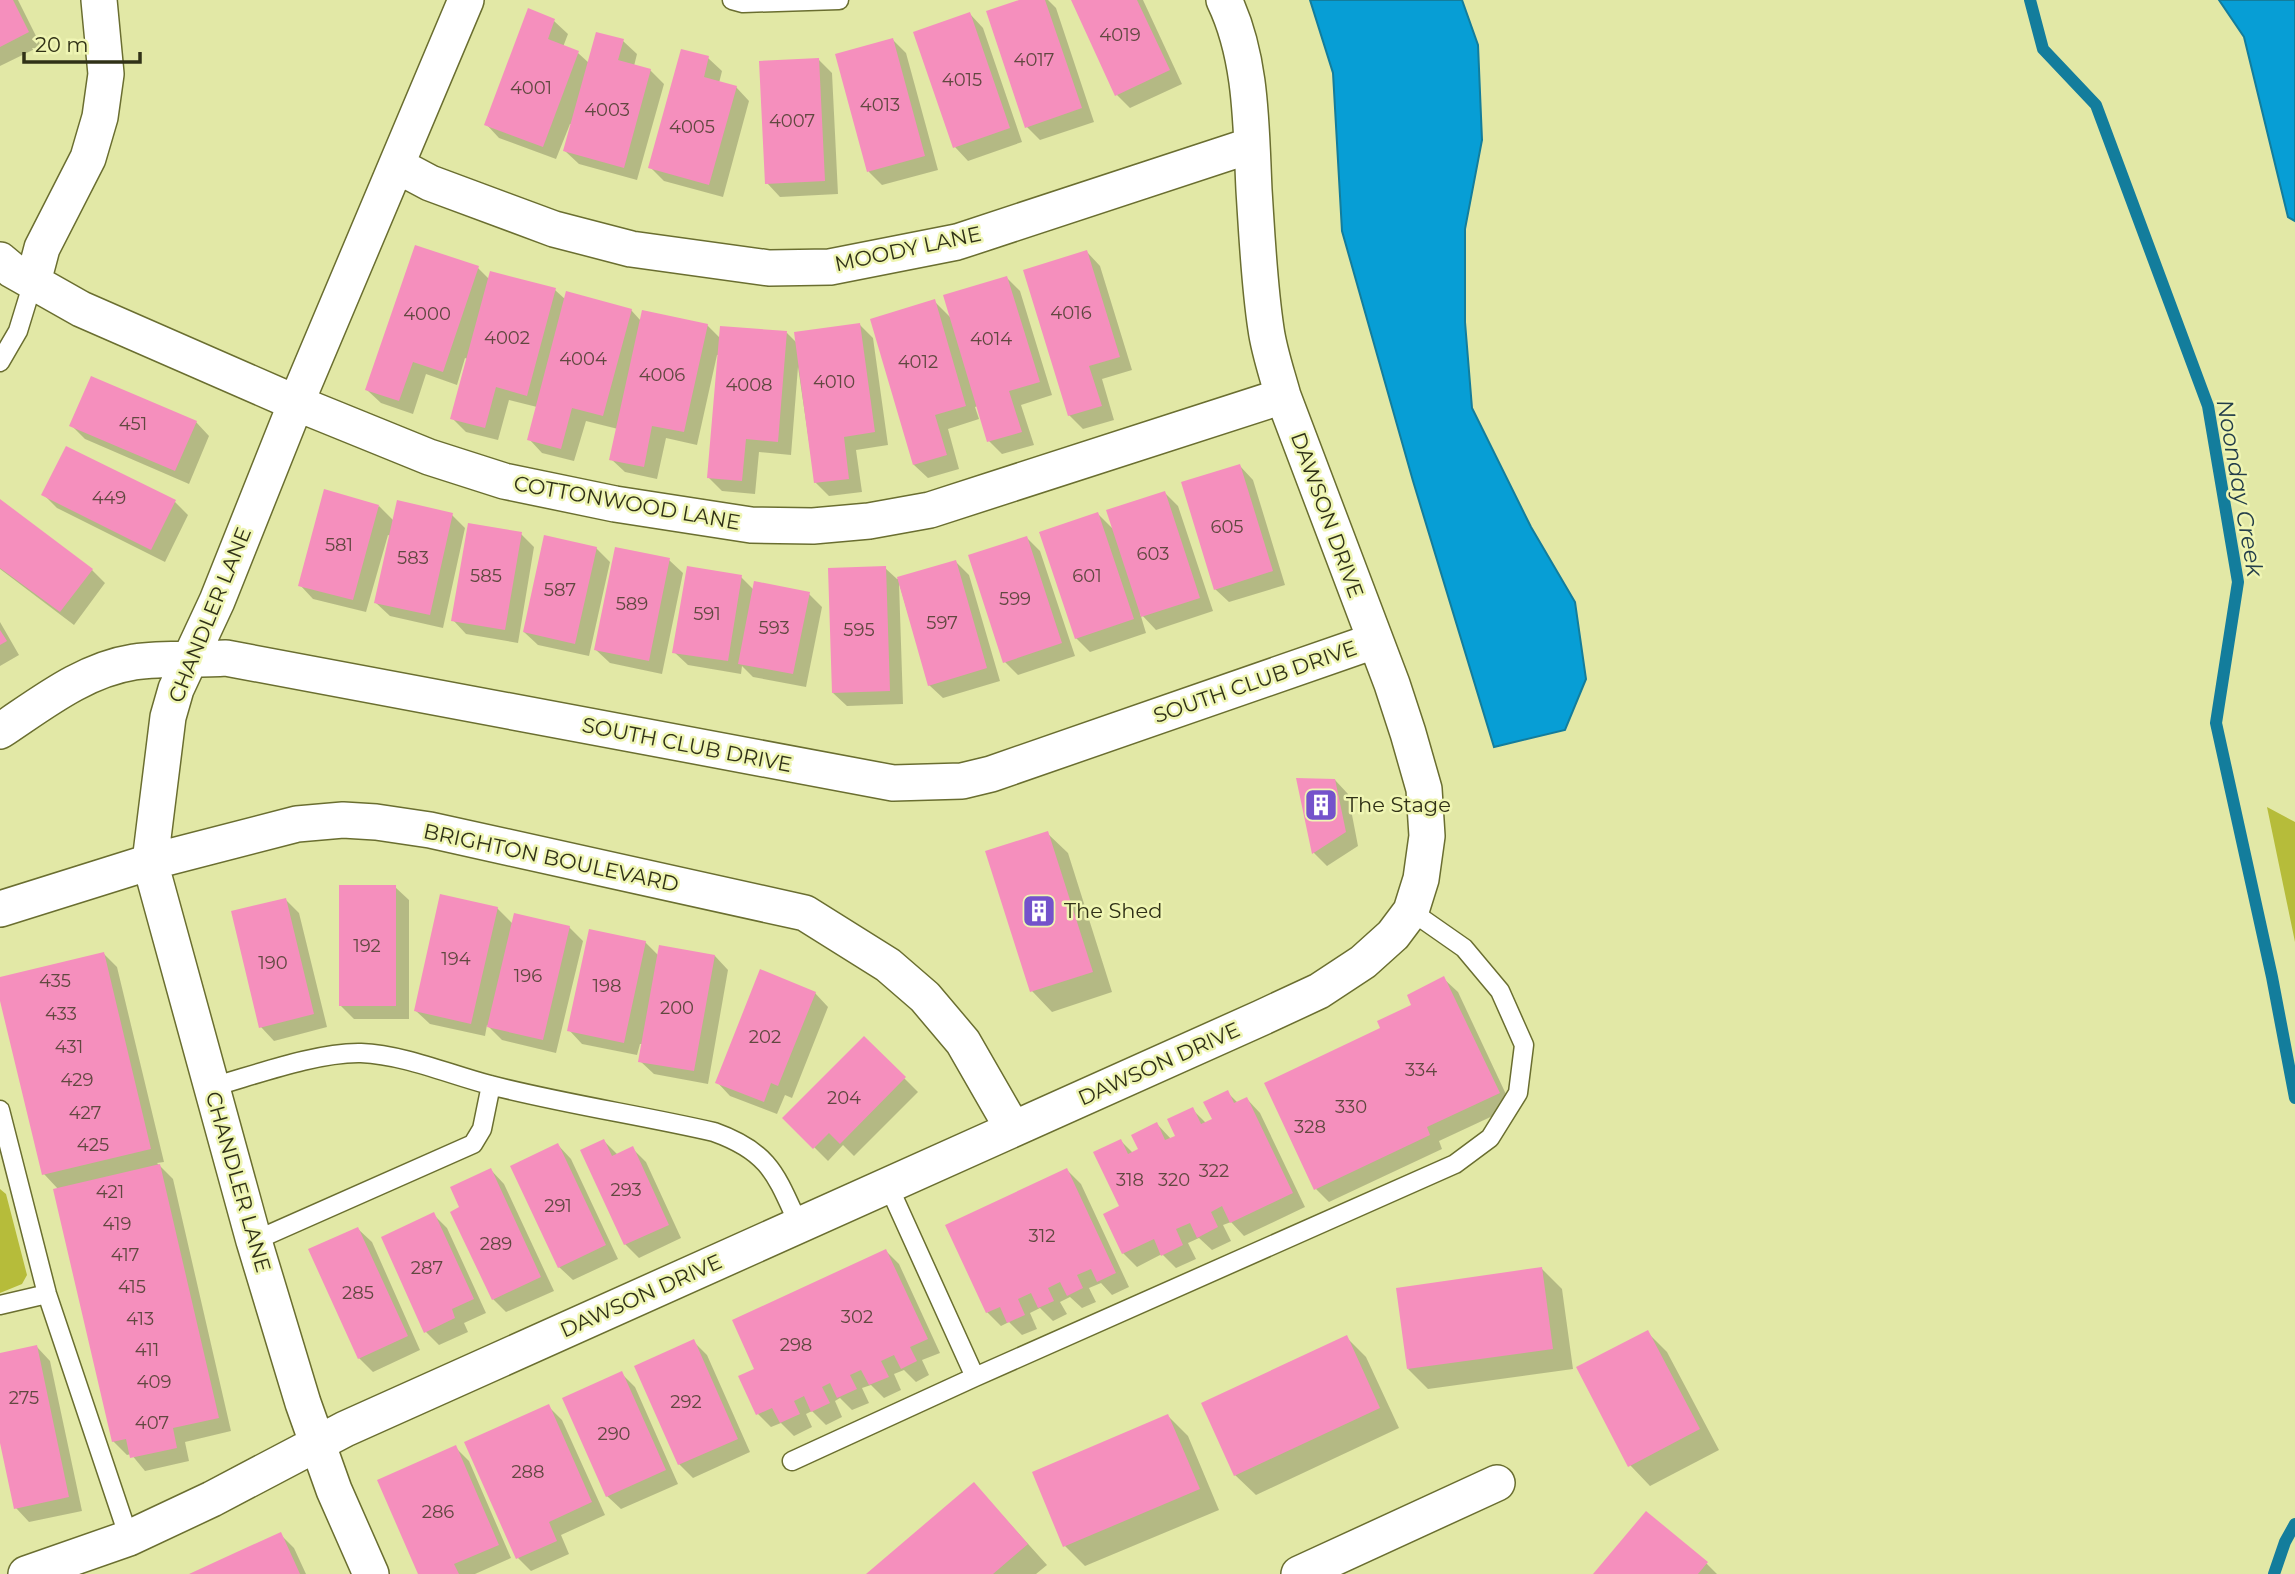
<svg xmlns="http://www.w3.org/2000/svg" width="2295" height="1574" font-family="Montserrat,sans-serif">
<rect width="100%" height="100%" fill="#e2e8a6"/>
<path fill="#b6bc3a" d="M2267,807L2295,822V942Z
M0,1189L6,1194L27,1275L22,1284L0,1293Z"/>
<path fill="#079ed5" stroke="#137d9c" stroke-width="2" d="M1310,0H1462L1478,45L1482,140L1465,229V322L1472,408L1531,527L1575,602L1586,679L1565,730L1494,747L1413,481L1342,231L1333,73Z
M2219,0H2295V221L2288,217L2244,37Z"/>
<path fill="#0003" d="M0,0H18L41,46L0,66Z
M1025,0H1048L1056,8L1094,122L1040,140L1027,127Z
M1072,0H1143L1182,84L1130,108L1117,95Z
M970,14L983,28L1022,142L968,161L955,147L916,33Z
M554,21L568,34L563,47L578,53L589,63L623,41L637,54L634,66L650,70L664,84L637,180L579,164L565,151L572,124H570L556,159L499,138L486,124Z
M893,40L906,53L938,170L882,185L869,172L837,55Z
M708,58L722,71L719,83L736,87L749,101L723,197L664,181L650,167Z
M818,59L832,73L838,194L780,197L767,183Z
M1087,252L1100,266L1132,370L1102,379L1114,420L1083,429L1069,415Z
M478,268L490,280L555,290L566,300L631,310L641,321L707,325L721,339L787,333L797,343L860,325L873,338L888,445L856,450L862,492L829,496L815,482L798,367L791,455L759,452L755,494L722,491L709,478L719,355H717L697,445L666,438L657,479L625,472L611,459L618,429L586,421L574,461L542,453L529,439L537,407L509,400L498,440L466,432L452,418L468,359L465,358L457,385L426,374L413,414L381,403L367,390Z
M1007,278L1020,291L1052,395L1021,405L1034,445L1002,454L989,441L978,406L975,407L979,419L948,429L959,469L928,478L914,465L934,301L952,319Z
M196,422L209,436L189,484L85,439L72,426Z
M1240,466L1253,480L1285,585L1229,602L1215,589Z
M1165,493L1178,506L1213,611L1156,630L1140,613L1146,633L1090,652L1076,638L1098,514L1115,531Z
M43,494L175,502L188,515L165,562L57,508Z
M0,501L92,570L105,583L74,625L0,569Z
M379,506L394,521L452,515L465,528L443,628L390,616L376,603L391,536L388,535L366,612L313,599L300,585Z
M521,534L534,547L518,643L466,634L453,620Z
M1027,538L1040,551L1075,656L1018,675L1005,662Z
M596,548L610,562L589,656L538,645L524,632Z
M669,560L683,573L662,674L610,663L596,650Z
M956,562L969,575L1000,681L943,698L929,685L899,583L903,704L847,706L833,693L885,568L897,579Z
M741,577L754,590L809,594L822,607L806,687L753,677L742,666L741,674L688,665L674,652Z
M0,622L19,655L0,666Z
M1298,780H1335L1348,794L1358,846L1327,866L1314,853Z
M1047,833L1068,853L1112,992L1052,1012L1032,991Z
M395,887L409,900V1019H354L341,1006Z
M285,899L299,913L327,1027L274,1041L261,1027Z
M497,908L513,924L569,927L583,941L556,1053L502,1040L487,1025L485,1036L430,1024L416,1011Z
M645,942L659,956H715L728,970L708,1084L654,1074L640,1061L643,1044H640L637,1055L582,1044L569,1030Z
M104,954L117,967L164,1162L157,1163L173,1179L231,1431L185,1442L189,1461L145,1471L131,1454L127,1455L113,1441L58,1189L44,1174L0,993V979Z
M1444,979L1458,992L1512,1107L1439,1141L1442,1149L1329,1202L1316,1189L1413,1006Z
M815,993L828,1007L792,1098L785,1095L777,1114L730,1096L717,1082Z
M864,1038L918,1092L854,1156L843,1145L828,1161L785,1118Z
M1227,1092L1238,1103L1247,1099L1260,1113L1305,1207L1244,1236L1231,1222L1223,1225L1231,1241L1212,1250L1199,1238L1188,1243L1196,1259L1176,1268L1162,1254L1137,1267L1123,1253L1121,1141L1133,1153L1140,1150L1157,1124L1171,1139L1177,1137L1192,1109L1207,1124L1214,1120Z
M604,1141L618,1155L632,1148L646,1162L681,1238L639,1258L625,1244Z
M558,1145L571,1159L618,1259L573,1280L559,1267Z
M491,1170L504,1184L554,1291L506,1312L493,1299L462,1208Z
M1067,1170L1081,1184L1129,1287L1112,1295L1101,1283L1089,1288L1096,1302L1082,1308L1070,1297L1060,1302L1067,1314L1053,1321L1040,1308L1030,1313L1037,1329L1022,1335L1009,1322L1001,1326L987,1312L947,1226Z
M434,1215L447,1228L486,1313L464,1323L468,1332L439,1345L426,1332Z
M358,1229L372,1242L420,1350L373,1372L359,1358L311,1250Z
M886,1251L899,1264L940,1353L922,1360L929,1375L916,1382L904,1370L894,1374L901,1390L884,1398L871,1385L862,1388L869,1403L852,1410L840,1398L835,1401L842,1417L826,1425L812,1411L806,1414L812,1427L794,1436L781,1423L771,1427L758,1414L756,1370Z
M1542,1269L1562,1289L1573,1369L1428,1389L1408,1369Z
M1647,1332L1667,1352L1719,1450L1650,1486L1630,1465Z
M1346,1337L1366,1357L1399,1428L1256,1495L1235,1475Z
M694,1342L707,1355L750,1452L693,1478L679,1464Z
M37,1347L50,1361L82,1511L29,1522L16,1508L0,1434V1355Z
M621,1373L635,1387L678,1484L621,1509L607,1496Z
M548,1406L562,1420L605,1515L561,1535L569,1554L531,1571L518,1558Z
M1168,1416L1188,1436L1219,1510L1085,1566L1065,1546Z
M455,1447L469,1461L511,1558L475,1574H419Z
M974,1484L1047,1565L1036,1574H869Z
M1646,1513L1707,1564L1717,1574H1595Z
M281,1535L294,1548L306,1574H194Z"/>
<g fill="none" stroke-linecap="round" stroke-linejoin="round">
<path stroke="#137d9c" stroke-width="12" d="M2030,0L2043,49L2096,105L2208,406L2238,582L2216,723L2272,977L2295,1098
M2274,1574L2285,1542L2295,1524"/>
</g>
<path fill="#f58fbd" d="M0,0H13L29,32L0,47Z
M1019,0H1045L1082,108L1025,128L986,11Z
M1071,0H1137L1170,70L1115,96Z
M528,8L555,19L548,39L579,51L543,147L484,125Z
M970,12L1010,128L953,148L913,32Z
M596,32L624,39L618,60L651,69L624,168L563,151Z
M893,38L925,156L867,172L835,54Z
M681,49L709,56L704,77L737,86L709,185L648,168Z
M819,58L825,181L765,184L759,61Z
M415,245L479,266L443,372L413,362L399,401L365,390Z
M1087,250L1120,357L1089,366L1102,406L1068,416L1023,270Z
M490,271L556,288L527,396L496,387L485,428L450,419Z
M1007,276L1040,382L1009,391L1022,432L987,442L943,295Z
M566,291L632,309L603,416L572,408L561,449L527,440Z
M935,299L966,406L935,415L947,455L913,465L870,319Z
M642,310L708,324L684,432L652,426L644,467L609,460Z
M860,323L875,432L844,437L849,479L814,483L794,332Z
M720,326L787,331L778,442L746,439L742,481L707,478Z
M91,376L197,421L175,471L69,426Z
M66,446L176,500L151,550L41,495Z
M1240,464L1273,571L1214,590L1181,482Z
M324,489L379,505L353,600L298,586Z
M1165,491L1200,598L1141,617L1106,510Z
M0,499L93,569L60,612L0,568Z
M397,500L453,513L430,615L374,603Z
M1098,512L1134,619L1075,639L1039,532Z
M468,523L522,532L505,630L451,621Z
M544,535L597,547L575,644L523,632Z
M1027,536L1062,643L1003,663L968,555Z
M615,547L670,558L649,661L594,650Z
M956,560L987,668L928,686L897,577Z
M687,566L742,575L728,661L672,653Z
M886,566L890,691L832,693L828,568Z
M754,581L810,592L793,674L738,664Z
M0,630L7,641L0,645Z
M1296,778L1335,779L1346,832L1312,854Z
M1048,831L1093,972L1030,992L985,851Z
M339,885H396V1006H339Z
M440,894L498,907L471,1024L414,1011Z
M286,898L314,1014L259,1028L231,911Z
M514,913L570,926L543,1040L487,1027Z
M589,929L646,941L624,1043L567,1031Z
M659,945L715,955L694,1071L638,1062Z
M104,952L151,1149L42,1175L0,1001V977Z
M760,969L816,992L778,1086L771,1083L764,1102L715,1083Z
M1444,976L1500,1093L1427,1127L1430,1135L1314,1190L1264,1083L1380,1028L1377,1021L1411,1005L1407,995Z
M864,1036L906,1077L840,1144L829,1133L813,1149L782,1118Z
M1228,1090L1234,1103L1247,1097L1293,1193L1230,1223L1222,1206L1211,1212L1218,1227L1197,1238L1190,1223L1176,1229L1183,1245L1161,1256L1154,1239L1122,1254L1103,1214L1119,1206L1093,1152L1121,1139L1128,1154L1138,1149L1131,1135L1157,1122L1165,1140L1175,1136L1167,1119L1193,1107L1201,1124L1212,1119L1203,1102Z
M604,1139L612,1156L633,1146L669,1225L624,1245L580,1150Z
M558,1143L606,1245L558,1268L510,1166Z
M160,1164L219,1418L173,1428L177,1448L130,1458L126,1439L112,1442L53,1189Z
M491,1168L541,1277L492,1300L450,1212L459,1207L450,1187Z
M1067,1168L1116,1273L1097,1282L1091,1269L1077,1275L1083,1288L1067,1296L1060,1282L1048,1288L1054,1301L1038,1308L1031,1293L1018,1299L1025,1315L1007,1323L1000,1307L986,1313L945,1225Z
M434,1212L474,1299L452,1309L455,1318L424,1333L381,1237Z
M358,1227L408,1336L358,1359L308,1249Z
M886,1249L928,1339L910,1347L917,1361L901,1369L894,1355L881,1361L889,1377L869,1385L861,1370L850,1375L857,1389L837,1398L830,1383L822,1387L830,1403L811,1412L804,1396L794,1401L800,1414L780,1423L772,1408L756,1415L738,1376L754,1369L732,1320Z
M1542,1267L1553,1349L1407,1369L1396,1288Z
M1648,1330L1700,1429L1628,1467L1576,1367Z
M1347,1335L1380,1408L1234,1476L1201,1403Z
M694,1339L738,1439L678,1465L634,1366Z
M37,1345L69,1497L14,1509L0,1443V1353Z
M622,1371L666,1470L606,1497L562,1398Z
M549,1404L592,1502L549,1522L557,1541L516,1559L464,1442Z
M1168,1414L1200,1489L1063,1547L1032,1472Z
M456,1445L499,1545L454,1564L459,1574H418L377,1480Z
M974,1482L1028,1544L993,1574H866Z
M1646,1511L1708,1562L1698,1574H1593Z
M281,1532L300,1574H189L239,1551Z"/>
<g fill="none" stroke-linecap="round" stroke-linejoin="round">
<defs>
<path id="service" d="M732,0L743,3L839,0
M0,362L18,331L33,282
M212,1087C255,1075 317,1052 361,1053C405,1055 448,1074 490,1085C564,1104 640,1115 714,1132C770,1152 776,1175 799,1225
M0,1110L47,1294L129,1538
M888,1185L975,1377
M254,1241L473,1144L482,1129L491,1085
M0,1305L47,1294
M792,1461L975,1377L1455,1164L1490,1138L1518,1093L1524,1045L1500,991L1464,948L1411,911"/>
<path id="minor" d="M398,166L430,183L554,229L631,249L769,268L830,267L957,242L1252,145
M0,260L12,270L81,309L296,403L429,457L504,481L615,504L751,525L813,526L869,521L930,510L1283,396
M33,282L42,248L88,158L100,117L106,74L99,0
M0,731C41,704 83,670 134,662C164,658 196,660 226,658L893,783L962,781L991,774L1374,641
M0,909L150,862L297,824L343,820L376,822L430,830L805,913L888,965L925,997L963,1042L1013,1129
M26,1574L129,1538L212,1499L345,1429L1261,1018L1319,991L1363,962L1393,935L1411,911L1421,879L1427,836L1424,789L1408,733L1392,684L1283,396C1277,374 1269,351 1266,329C1259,283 1257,236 1254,190C1251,127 1252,58 1224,0
M371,1574L334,1490L303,1403L254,1241L150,862L168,717L176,689L217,601L296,403L466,0
M1299,1574L1497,1483"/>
</defs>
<use href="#service" stroke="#6a6e30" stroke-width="21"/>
<use href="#minor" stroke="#6a6e30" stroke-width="38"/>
<use href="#service" stroke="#fff" stroke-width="18"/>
<use href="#minor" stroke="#fff" stroke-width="35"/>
</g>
<defs>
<symbol id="building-square" viewBox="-11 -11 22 22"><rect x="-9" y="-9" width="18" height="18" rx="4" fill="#7452cb" stroke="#eff5b3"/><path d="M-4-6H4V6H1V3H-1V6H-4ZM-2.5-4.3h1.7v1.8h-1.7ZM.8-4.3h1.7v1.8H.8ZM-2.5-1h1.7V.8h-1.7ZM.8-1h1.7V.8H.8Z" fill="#fff"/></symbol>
</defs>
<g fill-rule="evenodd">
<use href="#building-square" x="1302" y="786" width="38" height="38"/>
<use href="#building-square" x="1020" y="892" width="38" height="38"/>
</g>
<g text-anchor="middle" stroke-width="5" stroke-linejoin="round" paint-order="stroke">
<g font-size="18" fill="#614840">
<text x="1120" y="41">4019</text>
<text x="1034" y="66">4017</text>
<text x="962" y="86">4015</text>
<text x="531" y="94">4001</text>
<text x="880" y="111">4013</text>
<text x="607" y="116">4003</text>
<text x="792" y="127">4007</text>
<text x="692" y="133">4005</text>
<text x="1071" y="319">4016</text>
<text x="427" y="320">4000</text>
<text x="507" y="344">4002</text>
<text x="991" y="345">4014</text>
<text x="583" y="365">4004</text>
<text x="918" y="368">4012</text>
<text x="662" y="381">4006</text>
<text x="834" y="388">4010</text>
<text x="749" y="391">4008</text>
<text x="133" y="430">451</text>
<text x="109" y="504">449</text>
<text x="1227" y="533">605</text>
<text x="339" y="551">581</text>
<text x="1153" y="560">603</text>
<text x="413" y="564">583</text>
<text x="486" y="582">585</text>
<text x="1087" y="582">601</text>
<text x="560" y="596">587</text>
<text x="1015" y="605">599</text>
<text x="632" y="610">589</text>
<text x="707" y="620">591</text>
<text x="942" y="629">597</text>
<text x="774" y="634">593</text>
<text x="859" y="636">595</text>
<text x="367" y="952">192</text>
<text x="456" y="965">194</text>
<text x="273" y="969">190</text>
<text x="528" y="982">196</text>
<text x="55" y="987">435</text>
<text x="607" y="992">198</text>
<text x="677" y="1014">200</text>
<text x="61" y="1020">433</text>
<text x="765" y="1043">202</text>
<text x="69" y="1053">431</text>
<text x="1421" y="1076">334</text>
<text x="77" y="1086">429</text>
<text x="844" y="1104">204</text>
<text x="1351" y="1113">330</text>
<text x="85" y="1119">427</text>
<text x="1310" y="1133">328</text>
<text x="93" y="1151">425</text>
<text x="1214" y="1177">322</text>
<text x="1130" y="1186">318</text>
<text x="1174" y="1186">320</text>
<text x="626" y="1196">293</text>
<text x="110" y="1198">421</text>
<text x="558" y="1212">291</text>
<text x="117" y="1230">419</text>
<text x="1042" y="1242">312</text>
<text x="496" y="1250">289</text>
<text x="125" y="1261">417</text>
<text x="427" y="1274">287</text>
<text x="132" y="1293">415</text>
<text x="358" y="1299">285</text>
<text x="857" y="1323">302</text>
<text x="140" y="1325">413</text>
<text x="796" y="1351">298</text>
<text x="147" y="1356">411</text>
<text x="154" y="1388">409</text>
<text x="24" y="1404">275</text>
<text x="686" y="1408">292</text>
<text x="152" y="1429">407</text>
<text x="614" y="1440">290</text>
<text x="528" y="1478">288</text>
<text x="438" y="1518">286</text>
</g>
<g font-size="21" fill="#303117" stroke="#eff5b3">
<text transform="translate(908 249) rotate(-12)" y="7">MOODY LANE</text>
<text transform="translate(627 503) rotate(10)" y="7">COTTONWOOD LANE</text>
<text transform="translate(1327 515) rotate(70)" y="7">DAWSON DRIVE</text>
<text transform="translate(210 615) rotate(-68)" y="7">CHANDLER LANE</text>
<text transform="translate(1255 682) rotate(-19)" y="7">SOUTH CLUB DRIVE</text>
<text transform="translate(687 745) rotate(11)" y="7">SOUTH CLUB DRIVE</text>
<text transform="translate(551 858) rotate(12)" y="7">BRIGHTON BOULEVARD</text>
<text transform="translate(1159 1064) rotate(-24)" y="7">DAWSON DRIVE</text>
<text transform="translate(238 1182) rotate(74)" y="7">CHANDLER LANE</text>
<text transform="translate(641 1296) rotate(-24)" y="7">DAWSON DRIVE</text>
</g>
<g font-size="21" fill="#303117" stroke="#eff5b3" text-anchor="start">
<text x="1346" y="812">The Stage</text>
<text x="1064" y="918">The Shed</text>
</g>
<g font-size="23" font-style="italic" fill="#243e4b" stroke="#eff5b3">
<text transform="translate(2240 488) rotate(80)" y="8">Noonday Creek</text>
</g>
</g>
<path d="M24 52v10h116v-10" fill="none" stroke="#303117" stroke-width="3.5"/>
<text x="35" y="52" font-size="21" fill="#303117" stroke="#eff5b3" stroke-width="5" paint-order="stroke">20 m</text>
</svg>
